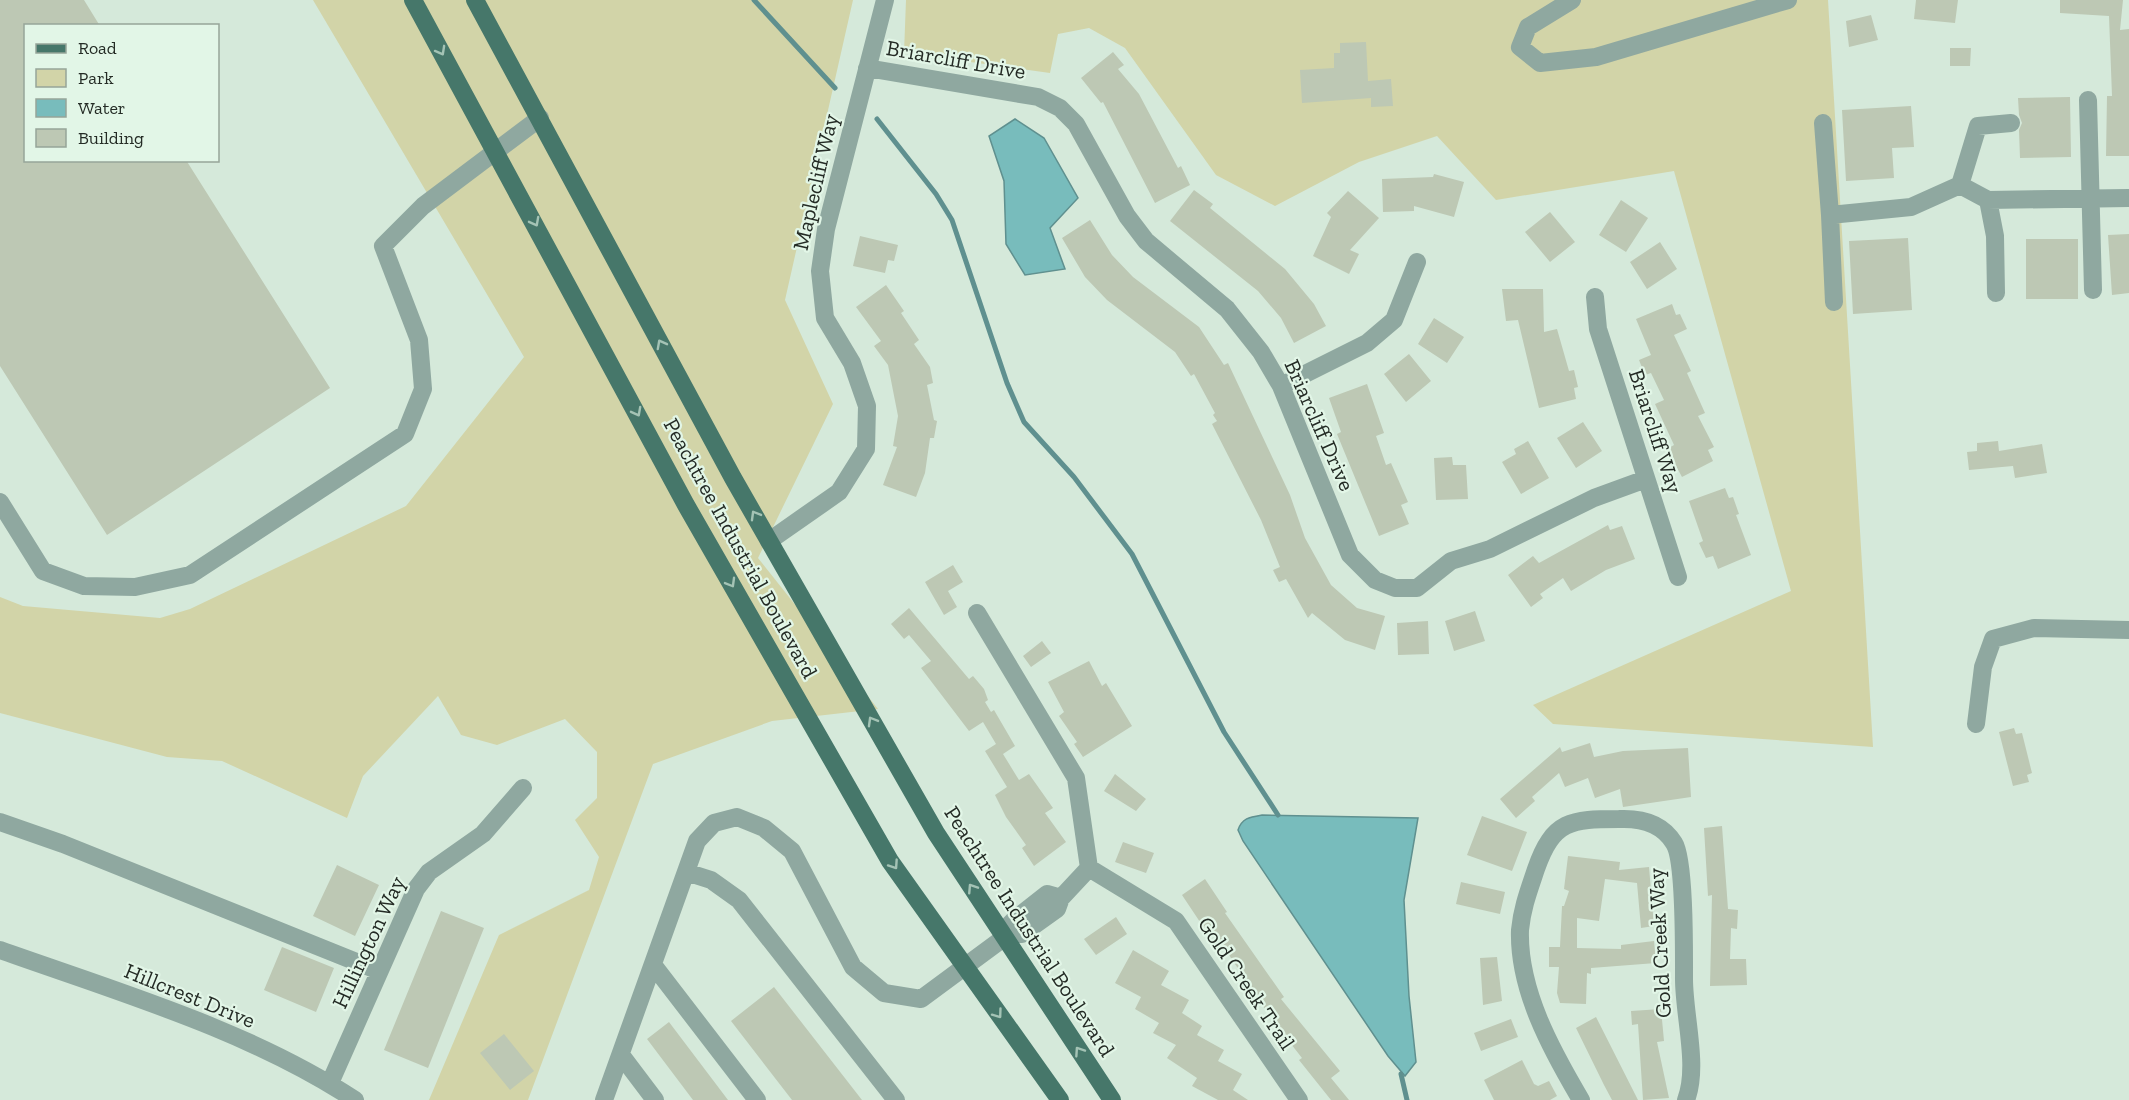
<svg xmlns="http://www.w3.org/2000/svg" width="2129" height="1100" font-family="'Zilla Slab',serif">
<rect width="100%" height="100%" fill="#d5e9da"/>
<path fill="#d2d4a8" d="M313,0H853L785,300L833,404L758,558L878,709L772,721L653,764L528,1100H429L499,935L589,890L599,857L575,820L597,798V752L565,719L497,745L461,735L438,696L363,776L347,818L222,761L167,757L0,713V597L23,606L160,618L190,609L406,506L524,357Z
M906,0H1828L1873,747L1553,724L1533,705L1791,591L1674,171L1496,200L1437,136L1359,162L1275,206L1216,175L1125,48L1089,28L1058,34L1050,73L904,53Z"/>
<path fill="#78bcbc" stroke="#5f908f" stroke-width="1.5" d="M1015,119L1044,138L1078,198L1050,228L1065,269L1025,275L1006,244L1004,181L989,136Z
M1262,815L1418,818L1404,900L1409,996L1416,1062L1405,1076L1388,1056L1243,841L1238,830C1242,818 1250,817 1262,815Z"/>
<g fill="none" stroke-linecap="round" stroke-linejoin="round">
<path stroke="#5f908f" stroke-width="5" d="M754,0L835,88
M877,119L936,194L952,220L1007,383L1024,422L1074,477L1132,554L1224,732L1278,815
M1401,1074L1407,1100"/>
</g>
<path fill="#bdc8b4" d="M0,0H84L100,26H26V160H186L330,388L107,535L0,366Z
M1916,0H1958L1955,23L1914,19Z
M2060,0H2123L2120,30L2129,29V156H2106L2107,96H2112L2109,16L2060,13Z
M1871,15L1878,40L1849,47L1846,21Z
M1366,42L1368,81L1391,79L1393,106L1371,107V98L1302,103L1300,70L1334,68V53H1340V43Z
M1950,48H1971L1970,66H1950Z
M1113,52L1124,65L1118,69L1139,94L1178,168L1181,166L1190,185L1155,203L1103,102L1101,103L1081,78Z
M2070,97L2071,157L2020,158L2019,130L2022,123L2019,115L2018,98Z
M1911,106L1914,147L1892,148L1894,178L1846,181L1842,110Z
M1434,174L1464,182L1454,217L1414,206V211L1383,212L1382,179L1433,177Z
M1194,190L1213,204L1210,208L1285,269L1314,304L1326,326L1294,343L1281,318L1258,291L1170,221Z
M1348,191L1379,218L1350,250L1359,254L1349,274L1313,256L1331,217L1327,213Z
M1621,200L1648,218L1626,252L1599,235Z
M1550,212L1575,242L1550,262L1525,232Z
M1090,220L1112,255L1133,277L1199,327L1224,365L1228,363L1290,495L1305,538L1331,585L1357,608L1385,616L1375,650L1345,640L1312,613L1308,618L1286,579L1279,582L1273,570L1280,567L1261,520L1212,424L1217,421L1213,415L1215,413L1194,374L1191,376L1175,352L1107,300L1085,277L1062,238Z
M2129,234V293L2112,295L2108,235Z
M860,236L898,245L894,261L888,260L885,273L853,266Z
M1908,238L1912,310L1853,314L1849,241Z
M2026,239H2078V299H2026Z
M1660,242L1677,269L1647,289L1630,262Z
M886,285L904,311L901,313L919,340L914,344L930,367L933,383L927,385L934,420L937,421L934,438H930L925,473L916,497L883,485L897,447L893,446L898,416L888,365L874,346L881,341L856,307Z
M1502,289H1543L1544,332L1557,329L1569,371L1574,370L1578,387L1574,388L1576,399L1539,408L1518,320L1506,321Z
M1672,304L1676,315L1680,314L1687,329L1674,335L1691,371L1687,373L1705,413L1698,416L1714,447L1708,450L1713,461L1682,477L1667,449L1674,445L1655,404L1664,400L1651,373L1645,375L1639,360L1651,355L1636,319Z
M1434,318L1464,337L1447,363L1418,344Z
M1409,354L1431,381L1406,402L1384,374Z
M1367,384L1384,433L1376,436L1386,465L1391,463L1408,502L1401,505L1409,524L1379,536L1337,434L1341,432L1329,398Z
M1583,422L1602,451L1576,468L1557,438Z
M1528,441L1549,478L1521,494L1502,462L1516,454L1514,449Z
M1998,441L1999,451L2042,444L2047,473L2015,478L2013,466L1969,470L1967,452L1977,451V443Z
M1452,457L1453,465H1466L1468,499L1436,500L1434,458Z
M1725,488L1729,498L1733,497L1739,514L1736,515L1751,555L1718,569L1713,556L1706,558L1699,543L1703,541L1689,501Z
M1608,525L1610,530L1622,526L1635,559L1606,570L1571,591L1563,578L1540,594L1543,598L1531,607L1508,575L1533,556L1539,563Z
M953,565L963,582L948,591L957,607L944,615L925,582Z
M909,608L969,679L973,676L984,689L988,700L985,702L991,712L994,710L1015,746L1003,754L1019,780L1029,774L1053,808L1045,813L1066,842L1034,866L1022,848L1026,845L1006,817L995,795L1007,787L985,751L996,744L983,722L969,731L921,668L931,661L909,635L904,639L891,624Z
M1475,611L1485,641L1454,651L1445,621Z
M1428,621L1429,654L1398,655L1397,623Z
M1042,641L1051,653L1031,667L1023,656Z
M1089,661L1102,686L1106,683L1132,726L1083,757L1074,744L1077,742L1059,716L1064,712L1048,682Z
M2014,728L2016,734L2022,733L2032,773L2027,775L2029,782L2013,786L1999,732Z
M1590,743L1594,757L1623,751L1688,748L1691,797L1623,807L1620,789L1595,798L1588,778L1565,787L1559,773L1532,797L1535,801L1516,818L1500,799L1560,747L1562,752Z
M1115,774L1146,799L1136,811L1104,791Z
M1482,816L1527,832L1512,871L1467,855Z
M1722,826L1728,909L1738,910L1737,929L1731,928L1730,959H1746L1747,985L1710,986L1712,895L1708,896L1704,828Z
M1123,842L1154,853L1146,873L1115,862Z
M1568,856L1620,862L1619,870L1649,867L1654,926L1641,928L1637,883L1605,879L1599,921L1577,918V948L1621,949V945L1654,941L1656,963L1591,968V974L1587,973L1586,1004L1560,1003L1557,993L1559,967H1549V947H1560L1562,906H1564L1569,891L1564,889Z
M337,865L379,885L355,936L313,916Z
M1205,879L1227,912L1225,913L1284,997L1281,999L1340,1071L1331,1078L1349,1100H1331L1299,1060L1302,1058L1273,1021L1209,925L1204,928L1182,895Z
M1461,882L1505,892L1500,914L1456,904Z
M441,911L484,928L428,1068L384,1050Z
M1116,917L1127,934L1096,955L1084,939Z
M282,947L334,968L316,1012L264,990Z
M1133,950L1169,971L1161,985L1189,1000L1182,1013L1202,1026L1197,1035L1224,1050L1218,1061L1242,1074L1233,1090L1248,1100H1218L1192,1086L1197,1078L1167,1058L1176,1045L1153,1033L1159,1023L1135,1009L1141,997L1115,983Z
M1497,957L1502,1001L1483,1005L1480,958Z
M774,987L862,1100H792L731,1021Z
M1661,1009L1664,1041L1657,1042L1669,1098L1643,1100L1638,1024L1632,1025L1631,1011Z
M1596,1017L1638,1100H1612L1604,1085L1576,1028Z
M1511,1019L1518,1037L1481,1051L1474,1033Z
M669,1022L728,1100H693L647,1039Z
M504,1034L534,1071L510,1090L480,1053Z
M1522,1060L1534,1084L1538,1086L1549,1081L1557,1096L1550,1100H1494L1484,1080Z"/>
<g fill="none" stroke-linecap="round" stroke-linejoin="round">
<path stroke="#8fa8a0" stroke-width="18" d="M1572,0L1528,27L1520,47L1540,63L1596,57L1788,0
M867,68L1038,97L1060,108L1076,124L1127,216L1146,241L1227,309L1261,352L1281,386L1350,555L1375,580L1395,588H1417L1451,561L1490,549L1594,498L1646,479
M2088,100L2093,290
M1823,123L1830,215L1911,207L1960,185L1978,126L2011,123
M1960,185L1988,200L2129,198
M1988,200L1995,236L1996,293
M1830,215L1834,302
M1595,297L1598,329L1678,577
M1281,386L1367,343L1394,320L1417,262
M0,502L43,571L84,586L135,587L190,575L405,434L423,389L419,340L383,246L423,206L540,118
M769,541L839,492L866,449L867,406L852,363L825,318L820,271L826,229L885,0
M977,613L1076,778L1089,868
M1976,724L1983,667L1993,639L2034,628L2129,630
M0,822L63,844L379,971
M1089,868L1176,921L1299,1100
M686,872L711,880L739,900L896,1100
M1009,934V925L1014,920L1047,894L1061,898
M0,950C118,992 251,1031 355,1100
M654,966L757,1100
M621,1055L655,1100
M330,1083L416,889L429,872L483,834L523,788
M604,1100L697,841L714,823L737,817L764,828L792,851L853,967L884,993L921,999L1009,934H1022L1057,909L1061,898L1089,868
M1581,1100C1552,1051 1518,990 1520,930C1522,908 1529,890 1536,869C1553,820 1571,819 1619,819C1641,818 1662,823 1674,843C1685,860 1684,954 1684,979C1684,1016 1699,1067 1686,1100"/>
<path stroke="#46776a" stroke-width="18" d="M413,0L686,505L890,861L1060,1100
M475,0L733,478L936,833L1112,1100"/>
</g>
<defs><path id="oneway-chevron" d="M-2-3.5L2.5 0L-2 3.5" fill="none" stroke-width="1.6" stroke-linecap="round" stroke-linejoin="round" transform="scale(1.5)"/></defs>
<g stroke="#a4c3b5">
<use href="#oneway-chevron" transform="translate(441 51) rotate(61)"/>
<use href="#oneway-chevron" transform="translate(535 222) rotate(62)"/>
<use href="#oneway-chevron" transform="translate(661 344) rotate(-118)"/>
<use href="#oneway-chevron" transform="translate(637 412) rotate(62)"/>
<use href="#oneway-chevron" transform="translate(755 515) rotate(-120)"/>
<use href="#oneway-chevron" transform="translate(731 583) rotate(60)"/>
<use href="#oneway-chevron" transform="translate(872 721) rotate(-120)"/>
<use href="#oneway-chevron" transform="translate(894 865) rotate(56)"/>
<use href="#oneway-chevron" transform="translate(972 888) rotate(-123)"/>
<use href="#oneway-chevron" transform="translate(998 1014) rotate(54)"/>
<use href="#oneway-chevron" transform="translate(1079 1051) rotate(-124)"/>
</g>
<g text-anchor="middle" stroke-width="4.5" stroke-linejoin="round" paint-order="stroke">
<g font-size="22" fill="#242b25" stroke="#e2f6e7">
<text transform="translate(956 59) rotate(10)" y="8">Briarcliff Drive</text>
<text transform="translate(815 182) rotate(-77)" y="8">Maplecliff Way</text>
<text transform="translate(1320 425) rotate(66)" y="8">Briarcliff Drive</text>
<text transform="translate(1656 431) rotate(72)" y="8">Briarcliff Way</text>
<text transform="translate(741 548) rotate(61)" y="8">Peachtree Industrial Boulevard</text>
<text transform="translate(1030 931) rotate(57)" y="8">Peachtree Industrial Boulevard</text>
<text transform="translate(368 942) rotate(-65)" y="8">Hillington Way</text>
<text transform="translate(1659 943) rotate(-93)" y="8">Gold Creek Way</text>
<text transform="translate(1247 983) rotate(56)" y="8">Gold Creek Trail</text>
<text transform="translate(190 995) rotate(22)" y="8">Hillcrest Drive</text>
</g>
</g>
<rect x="24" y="24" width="195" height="138" fill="#e2f6e7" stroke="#96a599" stroke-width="1.5"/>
<rect x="36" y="44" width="30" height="9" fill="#46776a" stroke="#96a599" stroke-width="1.5"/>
<text x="78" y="54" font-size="18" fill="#242b25">Road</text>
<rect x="36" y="69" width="30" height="18" fill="#d2d4a8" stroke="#96a599" stroke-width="1.5"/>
<text x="78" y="84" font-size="18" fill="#242b25">Park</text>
<rect x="36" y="99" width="30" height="18" fill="#78bcbc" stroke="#96a599" stroke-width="1.5"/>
<text x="78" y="114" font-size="18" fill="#242b25">Water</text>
<rect x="36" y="129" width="30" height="18" fill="#bdc8b4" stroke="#96a599" stroke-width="1.5"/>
<text x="78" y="144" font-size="18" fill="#242b25">Building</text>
</svg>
